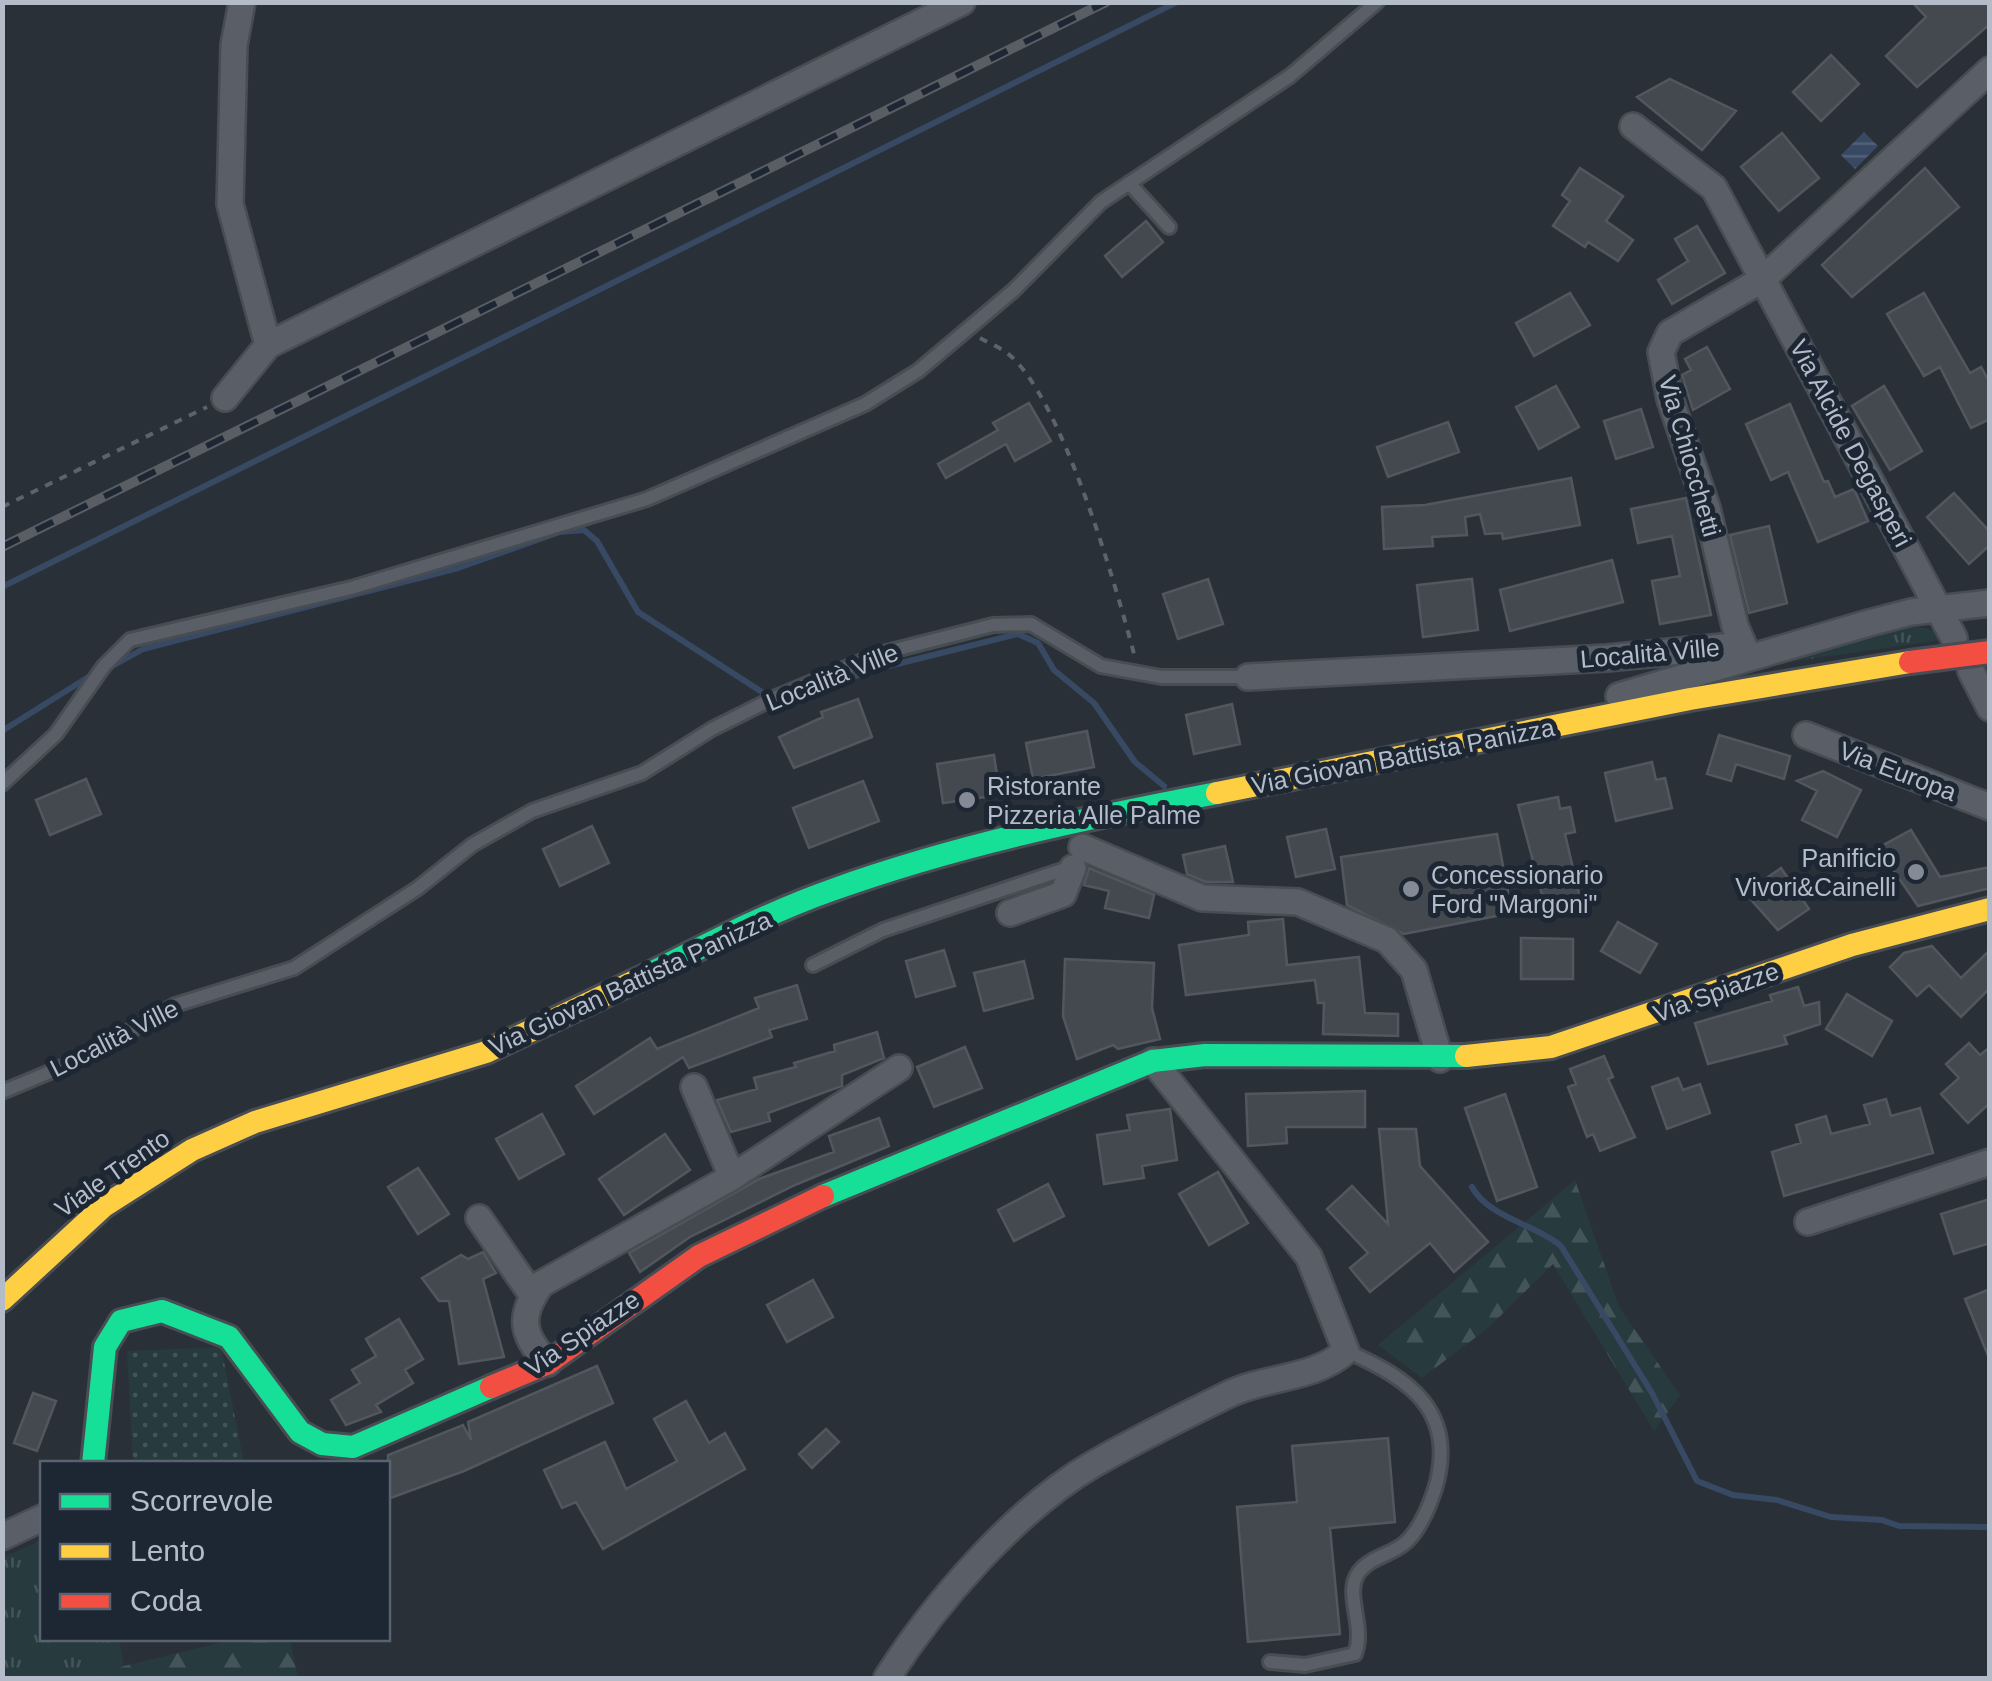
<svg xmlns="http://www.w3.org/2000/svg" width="1992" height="1681" font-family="Arial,sans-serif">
<defs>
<pattern id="grass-tufts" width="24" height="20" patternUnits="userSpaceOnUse" patternTransform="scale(2.5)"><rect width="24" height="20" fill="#273a3e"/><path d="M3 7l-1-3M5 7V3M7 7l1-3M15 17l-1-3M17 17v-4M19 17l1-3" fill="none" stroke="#445559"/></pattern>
<pattern id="forest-firs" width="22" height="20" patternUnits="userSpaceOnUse" patternTransform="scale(2.5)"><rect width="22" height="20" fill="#273a3e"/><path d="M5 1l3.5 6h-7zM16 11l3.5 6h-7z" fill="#445559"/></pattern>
<pattern id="park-dots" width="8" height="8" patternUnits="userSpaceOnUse" patternTransform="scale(2.5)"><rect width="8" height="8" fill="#273a3e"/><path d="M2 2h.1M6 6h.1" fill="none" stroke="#445559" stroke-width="1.8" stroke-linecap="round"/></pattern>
<pattern id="water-rules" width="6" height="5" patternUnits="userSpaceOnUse" patternTransform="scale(2.5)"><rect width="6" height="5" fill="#384963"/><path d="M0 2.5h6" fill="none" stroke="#526178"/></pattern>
</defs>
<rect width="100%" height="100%" fill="#2a3038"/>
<path fill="url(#grass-tufts)" d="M1902,623L1935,631L1941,640L1718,672Z
M42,1540V1638L119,1639L124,1666L94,1678H3L2,1558Z"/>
<path fill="url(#forest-firs)" d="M1575,1180L1619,1307L1680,1395L1654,1431L1553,1264L1488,1328L1422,1378L1378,1345Z
M241,1638L290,1639L298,1678H94L124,1666Z"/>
<path fill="url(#park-dots)" d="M221,1347L244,1463H133L127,1351Z"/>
<path fill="url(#water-rules)" d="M1864,132L1878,146L1855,169L1841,155Z"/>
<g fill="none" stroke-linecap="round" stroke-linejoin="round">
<path stroke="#384963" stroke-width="6" d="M2,587L1177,2
M116,664L143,649L458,568L560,532L584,530L597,541L638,612L765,694
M790,701L869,671L1018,634L1038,643L1054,670L1094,703L1135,762L1164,786
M2,731L90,676
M1472,1187C1489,1218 1535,1224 1561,1246L1652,1393L1697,1481L1733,1495L1777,1500L1831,1517L1882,1520L1899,1526L1990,1527"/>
</g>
<path fill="#444950" stroke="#52575f" stroke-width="2.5" d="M1912,2H1990V24L1917,87L1886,56L1926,17Z
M1831,55L1859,84L1821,121L1793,92Z
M1670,79L1736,111L1702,150L1637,97Z
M1782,133L1819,178L1779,211L1741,167Z
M1580,168L1623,196L1606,221L1633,240L1618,261L1588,242L1585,247L1553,226L1570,201L1562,195Z
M1925,168L1959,207L1852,297L1822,265Z
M1146,221L1163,242L1122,277L1105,256Z
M1697,226L1725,273L1672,304L1658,280L1688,261L1675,239Z
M1570,293L1590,325L1534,356L1516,323Z
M1924,293L1970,373L1981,367L1990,383V419L1971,428L1940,367L1924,376L1887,314Z
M1707,347L1730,389L1693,410L1682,375L1691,370L1685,359Z
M1556,386L1579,427L1539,449L1516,407Z
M1884,386L1922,451L1890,470L1852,406Z
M1029,403L1051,441L1015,461L1006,444L946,478L938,464L998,430L993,423Z
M1790,404L1824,482L1828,481L1835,497L1854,489L1868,521L1818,542L1788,472L1771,480L1746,424Z
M1641,409L1653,447L1616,459L1604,421Z
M1448,422L1459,452L1388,477L1377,447Z
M1571,478L1580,525L1503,539L1502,533L1485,534L1480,514L1465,517L1467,535L1432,537L1433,546L1384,549L1382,507L1425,505Z
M1954,493L1990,532V545L1969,564L1927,517Z
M1686,498L1711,615L1660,624L1652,581L1680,576L1672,536L1638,543L1631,509Z
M1769,526L1787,603L1749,613L1730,535Z
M1612,560L1623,602L1510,631L1500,590Z
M1208,579L1223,624L1178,639L1163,594Z
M1472,579L1478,630L1423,637L1417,585Z
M858,699L872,737L794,768L779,737L823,717L821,712Z
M1232,704L1240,744L1194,754L1186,715Z
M1087,731L1094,767L1033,779L1026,743Z
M1719,735L1790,756L1784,779L1736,764L1731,781L1707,774Z
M994,755L1000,795L943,803L937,764Z
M1652,762L1656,780L1665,778L1672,808L1616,821L1605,773Z
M1823,771L1861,790L1837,837L1802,820L1817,791L1797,781Z
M86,779L101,814L50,835L36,800Z
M863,781L879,821L809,848L793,808Z
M1558,797L1560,809L1570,807L1575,832L1565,834L1579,894L1544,902L1518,805Z
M592,826L609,863L560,886L543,849Z
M1326,829L1335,869L1296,877L1287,837Z
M1911,830L1940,877L1990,867V888L1918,906L1878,848Z
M1497,834L1512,913L1404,934L1347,905L1341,857Z
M1225,846L1233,882H1206L1187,874L1183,855Z
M1089,868L1154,895L1149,918L1105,908L1109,891L1084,885Z
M1781,868L1809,909L1778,930L1745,893Z
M1283,919L1287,965L1359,957L1365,1013L1398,1014V1036L1323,1034L1324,1003H1318L1315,980L1186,995L1179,945L1249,935L1248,922Z
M1618,922L1657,944L1640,973L1601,951Z
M1521,938L1573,939V979H1521Z
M1932,946L1961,978L1990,950V988L1961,1017L1929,985L1917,996L1890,967L1904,953Z
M944,950L955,986L916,997L906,961Z
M1065,959L1154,963L1152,1008L1160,1039L1118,1049L1113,1045L1077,1059L1063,1016Z
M1024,961L1033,998L984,1011L974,973Z
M797,985L807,1019L769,1030L772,1037L689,1068L683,1057L594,1114L576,1086L650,1038L657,1049L759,1008L755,998Z
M1798,987L1804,1006L1819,1002L1820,1024L1784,1036L1787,1044L1708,1064L1695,1023L1772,1001L1770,995Z
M1847,994L1892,1021L1872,1056L1826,1029Z
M877,1032L884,1058L842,1075V1086L768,1113L770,1121L731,1132L717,1100L757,1089L754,1078L796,1067L794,1063L835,1051L834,1045Z
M1969,1043L1980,1055L1990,1047V1103L1968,1123L1941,1094L1959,1078L1946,1064Z
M965,1047L982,1088L934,1107L917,1067Z
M1604,1056L1613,1077L1608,1079L1635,1137L1600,1151L1593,1134L1587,1137L1568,1087L1576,1084L1570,1069Z
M1678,1078L1683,1090L1700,1084L1710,1113L1667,1129L1652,1087Z
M1365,1091V1127H1286L1287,1143L1248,1146L1246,1094Z
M1505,1094L1537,1187L1497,1201L1465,1108Z
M1886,1099L1891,1116L1920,1108L1933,1153L1784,1196L1772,1152L1801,1143L1796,1125L1826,1116L1831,1134L1870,1124L1864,1105Z
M1170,1109L1177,1160L1142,1166L1144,1178L1104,1184L1097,1135L1130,1130L1127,1115Z
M542,1114L564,1154L519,1179L496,1139Z
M879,1118L889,1146L795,1185L690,1237L640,1272L629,1253L759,1179L834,1152L829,1136Z
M1379,1129H1416L1420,1166L1488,1242L1454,1272L1430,1243L1370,1292L1350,1268L1368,1253L1327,1209L1352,1186L1388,1224Z
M665,1134L690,1170L624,1215L599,1179Z
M418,1168L449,1214L418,1234L388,1187Z
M1218,1172L1248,1223L1209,1245L1179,1194Z
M1048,1184L1064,1216L1014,1241L998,1210Z
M1990,1199V1243L1954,1254L1941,1214Z
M483,1252L496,1273L483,1279L504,1357L459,1364L449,1301H439L422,1278L461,1255L468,1259Z
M813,1280L833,1317L787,1342L767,1305Z
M1990,1289V1358H1989L1965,1299Z
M399,1319L423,1359L405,1370L413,1383L376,1405L381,1412L346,1425L331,1400L360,1383L352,1370L376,1356L366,1339Z
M597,1366L613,1403L464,1471L388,1499V1455L463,1425L471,1440L468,1422Z
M33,1393L56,1401L37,1451L14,1443Z
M686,1401L709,1443L725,1433L745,1469L603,1549L576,1502L562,1508L544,1470L605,1442L626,1489L677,1461L654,1419Z
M826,1429L839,1442L812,1468L799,1454Z
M1388,1438L1395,1522L1330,1528L1340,1634L1248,1642L1237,1507L1297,1502L1292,1446Z"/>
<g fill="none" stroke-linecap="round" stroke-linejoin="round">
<defs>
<path id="lane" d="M1129,183L1169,227
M2,784L56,734L104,666L130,640L351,588L647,499L865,404L918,371L1013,291L1101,202L1290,76L1377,2
M813,965L883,930L1074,866
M2,1092L81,1059L175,1005L294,968L418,888L472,845L532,811L642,773L712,729L776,697L879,654L993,625L1031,624L1101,666L1161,677H1248
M1270,1662L1305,1665L1355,1654C1366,1625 1343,1594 1359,1572C1370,1557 1391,1555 1405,1543C1419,1531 1429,1507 1435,1489C1458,1412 1410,1378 1346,1351"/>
<path id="street" d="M242,2L234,45L230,204L268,345
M1633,126L1714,188L1954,638
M225,398L268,345L962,2
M1748,656L1735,626L1707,508L1670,399L1661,352L1670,333L1763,279L1990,70
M1971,671L1990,708
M1248,677L1607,658L1743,645
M1619,696L1869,623L1911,612L1990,603
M1806,735L1990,807
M1082,847L1202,898L1298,902L1387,940L1414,970L1440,1059
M1010,913L1063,894L1073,868
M694,1087L732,1177
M479,1218L533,1296
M1808,1222L1990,1162
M548,1363C520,1334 519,1315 541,1284L732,1177L899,1068
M2,1537L42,1518
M887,1678C934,1604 1015,1510 1092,1465C1135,1440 1182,1417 1227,1395C1265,1376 1314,1380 1346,1351L1309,1257L1153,1061"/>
<path id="fast" d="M637,980C701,948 764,914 832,890C957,845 1087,818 1217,793
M823,1196L1153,1061L1205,1055L1466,1056
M93,1464L105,1347L121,1321L162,1311L229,1337L300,1432L322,1444L353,1447L491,1387"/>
<path id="slow" d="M1217,793L1690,699L1910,662
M1466,1056L1551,1047L1852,945L1990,909
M2,1300L104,1206L192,1150L255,1122L486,1052L637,980"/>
<path id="jam" d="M491,1387L548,1363L699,1256L823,1196"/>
</defs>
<use href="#lane" stroke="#484c53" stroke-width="18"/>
<use href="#street" stroke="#484c53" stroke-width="30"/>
<use href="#fast" stroke="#484c53" stroke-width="28"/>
<use href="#slow" stroke="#484c53" stroke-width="28"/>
<use href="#jam" stroke="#484c53" stroke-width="28"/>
<path stroke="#5d636a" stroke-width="4" stroke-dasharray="8 8" stroke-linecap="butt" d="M980,338C989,343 999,347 1007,353C1061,394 1116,586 1134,654
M2,507L207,407"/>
<use href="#lane" stroke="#5a5e66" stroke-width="12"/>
<use href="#street" stroke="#5a5e66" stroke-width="25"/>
<use href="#fast" stroke="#16e098" stroke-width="22"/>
<use href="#slow" stroke="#ffcf43" stroke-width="22"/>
<use href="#jam" stroke="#f24e42" stroke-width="22"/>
<defs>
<path id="rail" d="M2,547L1106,2"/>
</defs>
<use href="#rail" stroke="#595d64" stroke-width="10"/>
<use href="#rail" stroke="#1d2633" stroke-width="6" stroke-dasharray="19" stroke-linecap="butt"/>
<defs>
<path id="jam-bridge" d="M1910,662L1990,652"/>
</defs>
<use href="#jam-bridge" stroke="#484c55" stroke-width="28" stroke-linecap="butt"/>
<use href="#jam-bridge" stroke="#f24e42" stroke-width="22"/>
</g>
<g fill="#848b96" stroke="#1d2633" stroke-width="4">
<circle cx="967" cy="800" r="10"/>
<circle cx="1916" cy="872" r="10"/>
<circle cx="1411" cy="889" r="10"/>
</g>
<g text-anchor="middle" stroke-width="10" stroke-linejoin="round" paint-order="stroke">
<g font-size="25" fill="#b4bcc9" stroke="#1d2633">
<text transform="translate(1851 443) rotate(62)" y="9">Via Alcide Degasperi</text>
<text transform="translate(1690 456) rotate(74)" y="9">Via Chiocchetti</text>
<text transform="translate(1650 653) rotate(-5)" y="9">Località Ville</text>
<text transform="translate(832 677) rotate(-22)" y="9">Località Ville</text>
<text transform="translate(1403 756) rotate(-11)" y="9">Via Giovan Battista Panizza</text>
<text transform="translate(1898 771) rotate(21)" y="9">Via Europa</text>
<text transform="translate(630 983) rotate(-25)" y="9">Via Giovan Battista Panizza</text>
<text transform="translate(1716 992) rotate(-20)" y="9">Via Spiazze</text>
<text transform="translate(114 1038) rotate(-27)" y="9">Località Ville</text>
<text transform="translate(112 1173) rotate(-35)" y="9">Viale Trento</text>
<text transform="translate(582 1333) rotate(-34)" y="9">Via Spiazze</text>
</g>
<g font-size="25" fill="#b4bcc9" stroke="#1d2633" text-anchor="start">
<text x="987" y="795">Ristorante<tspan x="987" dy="29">Pizzeria Alle Palme</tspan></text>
<text x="1896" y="867" text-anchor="end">Panificio<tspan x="1896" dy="29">Vivori&amp;Cainelli</tspan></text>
<text x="1431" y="884">Concessionario<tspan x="1431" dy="29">Ford "Margoni"</tspan></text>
</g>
</g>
<rect width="1992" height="1681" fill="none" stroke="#b4bcc9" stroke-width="10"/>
<rect x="40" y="1461" width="350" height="180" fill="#1d2633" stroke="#59626f" stroke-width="2.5"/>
<rect x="60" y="1494" width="50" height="15" fill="#16e098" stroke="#59626f" stroke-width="2.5"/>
<text x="130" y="1511" font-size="30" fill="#b4bcc9">Scorrevole</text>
<rect x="60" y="1544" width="50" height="15" fill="#ffcf43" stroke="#59626f" stroke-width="2.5"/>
<text x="130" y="1561" font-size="30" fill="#b4bcc9">Lento</text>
<rect x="60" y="1594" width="50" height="15" fill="#f24e42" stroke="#59626f" stroke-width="2.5"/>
<text x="130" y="1611" font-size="30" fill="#b4bcc9">Coda</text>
</svg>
